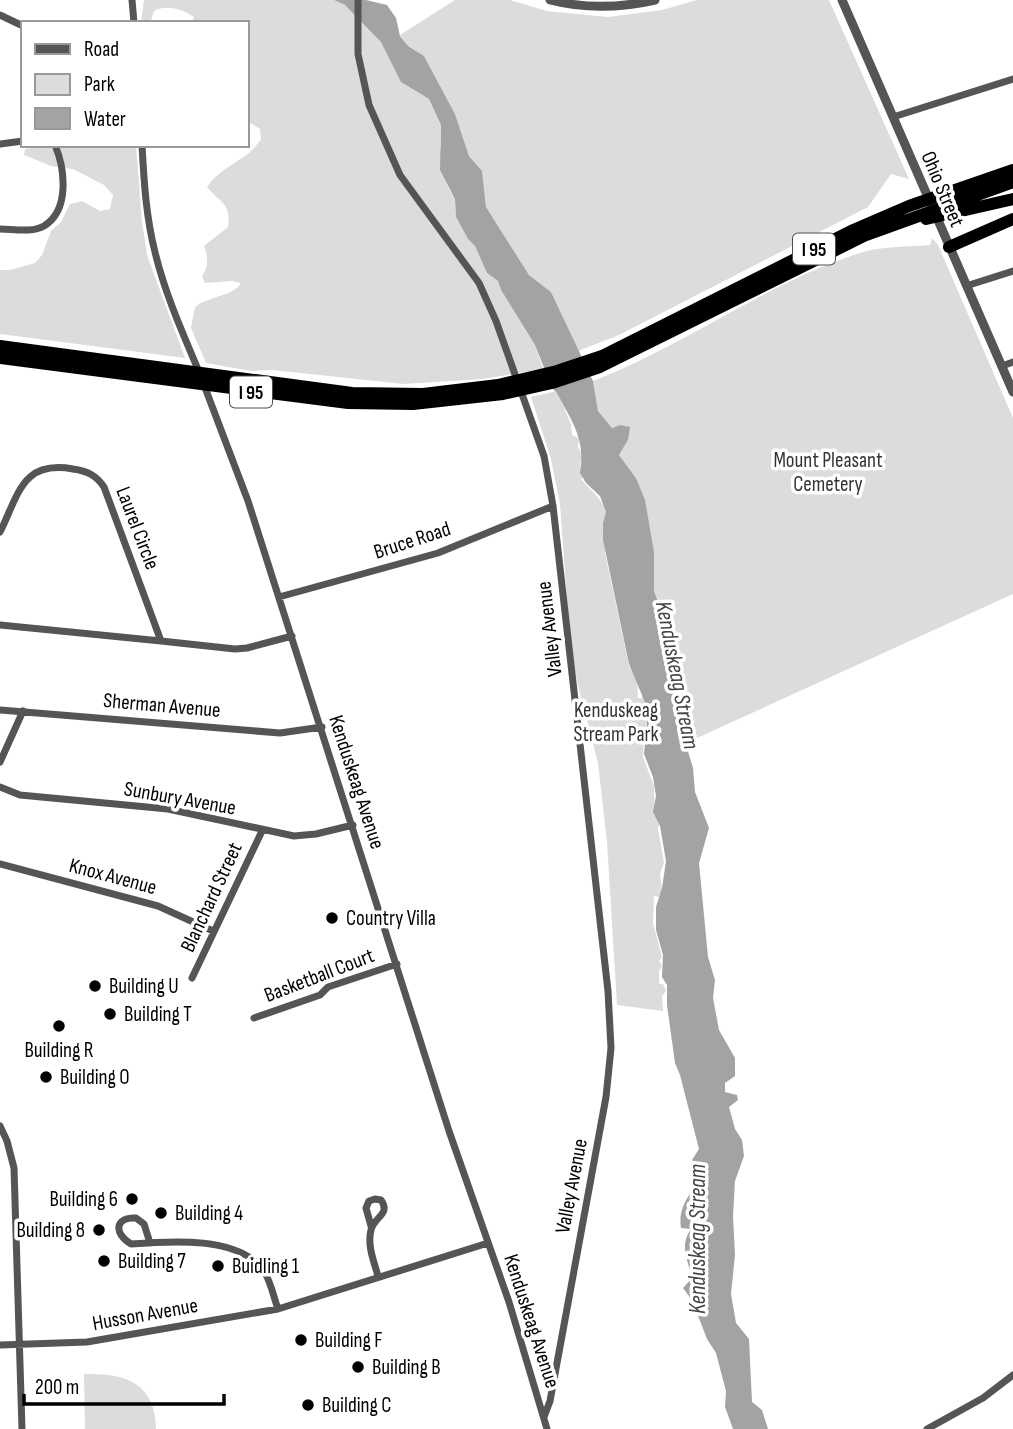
<svg xmlns="http://www.w3.org/2000/svg" width="1013" height="1429" font-family="'Sofia Sans Condensed',sans-serif">
<rect width="100%" height="100%" fill="#fff"/>
<path fill="#dcdcdc" d="M144,0H334L345,5L362,20L381,42L406,85L429,99L441,125L440,146L447,185L455,199L456,217L468,239L475,246L487,273L498,281L501,290L535,345L543,369L482,379L404,384L272,370L251,371L206,363L191,328L195,307C209,296 234,296 241,283L232,281L205,283L202,276C209,266 208,257 204,246L228,227C231,202 221,204 207,187C216,172 235,164 249,153C253,150 257,144 261,140L260,129L247,121V23H184L192,22L194,17C183,9 166,4 154,11L150,23H141Z
M455,0H510L547,11L608,17L662,10L697,0H829L909,179L891,174L868,207L619,335L578,351L551,292L529,275L486,207L482,171L469,156L455,114L424,56L408,46L400,35Z
M48,145H136L142,222L147,255L185,358L0,334V270H10L35,263L42,255L51,231L61,222L70,204L82,201L100,211L110,209L113,195L104,185L73,169L51,166L24,155L25,149Z
M932,238L938,245L1013,418V594L686,743L673,702L674,673L666,624L654,591V552L636,478L619,455L628,440L620,425L612,428L598,411L593,381C684,346 768,282 860,253C881,246 908,247 930,245Z
M557,391L571,424L572,435L579,438L578,447L584,458L580,463L583,476L581,479C591,492 601,496 606,512H609L605,553L629,666L637,680L638,698H642V695L644,698V711L648,715L646,727L649,732L644,736L643,757L654,786L655,813L659,824L658,829L664,863L660,874L662,891L659,897L654,896L653,923L662,957L659,961L662,966L659,971V984H663L666,991L662,996L663,1011L617,1005L607,842L598,763L578,686L570,640L560,504L551,459L531,397Z
M84,1374C125,1373 155,1382 156,1429H85Z"/>
<path fill="#a3a3a3" d="M334,0H366L387,5L396,18L400,36L408,46L424,56L455,114L469,156L482,171L486,207L529,275L551,292L593,381L598,411L612,428L620,425L630,427L628,440L619,455L636,478L645,500L654,552V591L666,624L674,673L673,702L693,768L695,792L709,828L699,863L708,957L715,980L713,998L719,1030L735,1058V1076L725,1083V1092L737,1095L738,1100L729,1107L735,1129L742,1140L744,1156L735,1181L733,1216L735,1255L731,1294L736,1323L749,1339L752,1402L762,1410L768,1429H733L725,1407L726,1391L716,1353L707,1339L692,1300L683,1288L692,1278C688,1260 679,1246 691,1229L681,1228C677,1203 695,1191 704,1170L692,1160L699,1149L680,1075L675,1063L667,1005V985L662,977L663,955L656,930V907L662,888L666,861L660,826L653,812L656,796L653,777L644,754L647,722L644,700L629,664L603,540V523L606,512L600,496L586,483L580,473C586,439 572,422 557,393L552,388L535,345L501,290L498,281L487,273L475,246L468,239L456,217L455,199L440,170L441,125L429,99L401,82L381,42L345,5Z"/>
<g fill="none" stroke-linecap="round" stroke-linejoin="round">
<path stroke="#555" stroke-width="7" d="M132,0L134,23
M358,0V54L369,105L400,175L479,283L496,321L544,456L553,506L608,991L611,1048L606,1097L550,1401L544,1417
M0,15L23,26
M893,117L1013,79
M0,144L23,141
M142,145C144,181 146,217 155,252C165,294 183,334 200,374
M0,229C13,229 32,233 44,226C70,210 65,169 55,145
M966,286L1013,271
M1002,366L1013,362
M204,385L248,501L449,1131L509,1302L547,1429
M0,532C19,494 22,460 73,469C87,471 96,475 104,487L161,641L0,625
M279,597L438,553L553,506
M161,641L235,649L247,648L292,636
M0,710L280,733L322,727
M0,762L23,711
M0,787L20,795L168,809L294,836L316,834L353,825
M0,864L158,906L213,931
M192,978L262,831
M254,1018L320,995L328,987L397,964
M0,1126L7,1141L14,1168L22,1429
M371,1226L366,1208L369,1201L375,1199L381,1200C391,1214 374,1217 371,1230C367,1245 374,1262 378,1276
M150,1243L144,1224L136,1218C114,1217 114,1234 131,1244C168,1241 242,1235 265,1273C271,1283 274,1298 278,1309
M0,1345L87,1342L278,1309L488,1243
M927,1429L983,1398L1013,1375"/>
<path stroke="#555" stroke-width="9" d="M550,0C585,9 620,8 655,0
M842,0L1013,392"/>
<path stroke="#000" stroke-width="12" d="M926,219L1013,199
M949,247L1013,219
M0,346L352,393L423,394L498,385L557,371L602,356L851,231L909,206L1013,170
M0,358L348,403L413,404L503,394L552,383L600,367L866,235L1013,182"/>
</g>
<g fill="#000" stroke="#fff" stroke-width="2.5">
<circle cx="332" cy="918" r="7"/>
<circle cx="95" cy="986" r="7"/>
<circle cx="110" cy="1014" r="7"/>
<circle cx="59" cy="1026" r="7"/>
<circle cx="46" cy="1077" r="7"/>
<circle cx="132" cy="1199" r="7"/>
<circle cx="161" cy="1213" r="7"/>
<circle cx="99" cy="1230" r="7"/>
<circle cx="104" cy="1261" r="7"/>
<circle cx="218" cy="1266" r="7"/>
<circle cx="301" cy="1340" r="7"/>
<circle cx="358" cy="1367" r="7"/>
<circle cx="308" cy="1405" r="7"/>
</g>
<g text-anchor="middle" stroke-width="7" stroke-linejoin="round" paint-order="stroke">
<g fill="#fff" stroke="#4c4c4c" stroke-width="2">
<rect x="793" y="233.5" width="42" height="31" rx="5"/>
<rect x="230" y="376.5" width="42" height="31" rx="5"/>
</g>
<g font-size="19" font-weight="bold" fill="#000">
<text x="814" y="256">I 95</text>
<text x="251" y="399">I 95</text>
</g>
<g font-size="21" fill="#000" stroke="#fff">
<text transform="translate(943 189) rotate(67)" y="7">Ohio Street</text>
<text transform="translate(138 528) rotate(69)" y="7">Laurel Circle</text>
<text transform="translate(412 540) rotate(-18)" y="7">Bruce Road</text>
<text transform="translate(549 629) rotate(-97)" y="7">Valley Avenue</text>
<text transform="translate(162 705) rotate(5)" y="7">Sherman Avenue</text>
<text transform="translate(357 782) rotate(72)" y="7">Kenduskeag Avenue</text>
<text transform="translate(180 798) rotate(10)" y="7">Sunbury Avenue</text>
<text transform="translate(113 876) rotate(15)" y="7">Knox Avenue</text>
<text transform="translate(211 897) rotate(-65)" y="7">Blanchard Street</text>
<text transform="translate(319 975) rotate(-21)" y="7">Basketball Court</text>
<text transform="translate(571 1186) rotate(-79)" y="7">Valley Avenue</text>
<text transform="translate(145 1314) rotate(-10)" y="7">Husson Avenue</text>
<text transform="translate(532 1321) rotate(72)" y="7">Kenduskeag Avenue</text>
</g>
<g font-size="21" fill="#333" stroke="#fff">
<text x="828" y="467">Mount Pleasant<tspan x="828" dy="24">Cemetery</tspan></text>
<text x="616" y="717">Kenduskeag<tspan x="616" dy="24">Stream Park</tspan></text>
</g>
<g font-size="21" fill="#000" stroke="#fff" text-anchor="start">
<text x="346" y="925">Country Villa</text>
<text x="109" y="993">Building U</text>
<text x="124" y="1021">Building T</text>
<text x="59" y="1057" text-anchor="middle">Building R</text>
<text x="60" y="1084">Building O</text>
<text x="118" y="1206" text-anchor="end">Building 6</text>
<text x="175" y="1220">Building 4</text>
<text x="85" y="1237" text-anchor="end">Building 8</text>
<text x="118" y="1268">Building 7</text>
<text x="232" y="1273">Buidling 1</text>
<text x="315" y="1347">Building F</text>
<text x="372" y="1374">Building B</text>
<text x="322" y="1412">Building C</text>
</g>
<g font-size="23" font-style="italic" fill="#444" stroke="#fff">
<text transform="translate(678 675) rotate(79)" y="8">Kenduskeag Stream</text>
<text transform="translate(697 1239) rotate(-90)" y="8">Kenduskeag Stream</text>
</g>
</g>
<rect x="21" y="21" width="228" height="126" fill="#ffffff" stroke="#999999" stroke-width="2"/>
<rect x="35" y="44" width="35" height="10" fill="#555555" stroke="#999999" stroke-width="2"/>
<text x="84" y="56" font-size="21" fill="#000000">Road</text>
<rect x="35" y="74" width="35" height="21" fill="#dcdcdc" stroke="#999999" stroke-width="2"/>
<text x="84" y="91" font-size="21" fill="#000000">Park</text>
<rect x="35" y="108" width="35" height="21" fill="#a3a3a3" stroke="#999999" stroke-width="2"/>
<text x="84" y="126" font-size="21" fill="#000000">Water</text>
<path d="M24 1394v10h200v-10" fill="none" stroke="#000000" stroke-width="3.5"/>
<text x="35" y="1394" font-size="21" fill="#000000" stroke="#ffffff" stroke-width="5" paint-order="stroke">200 m</text>
</svg>
